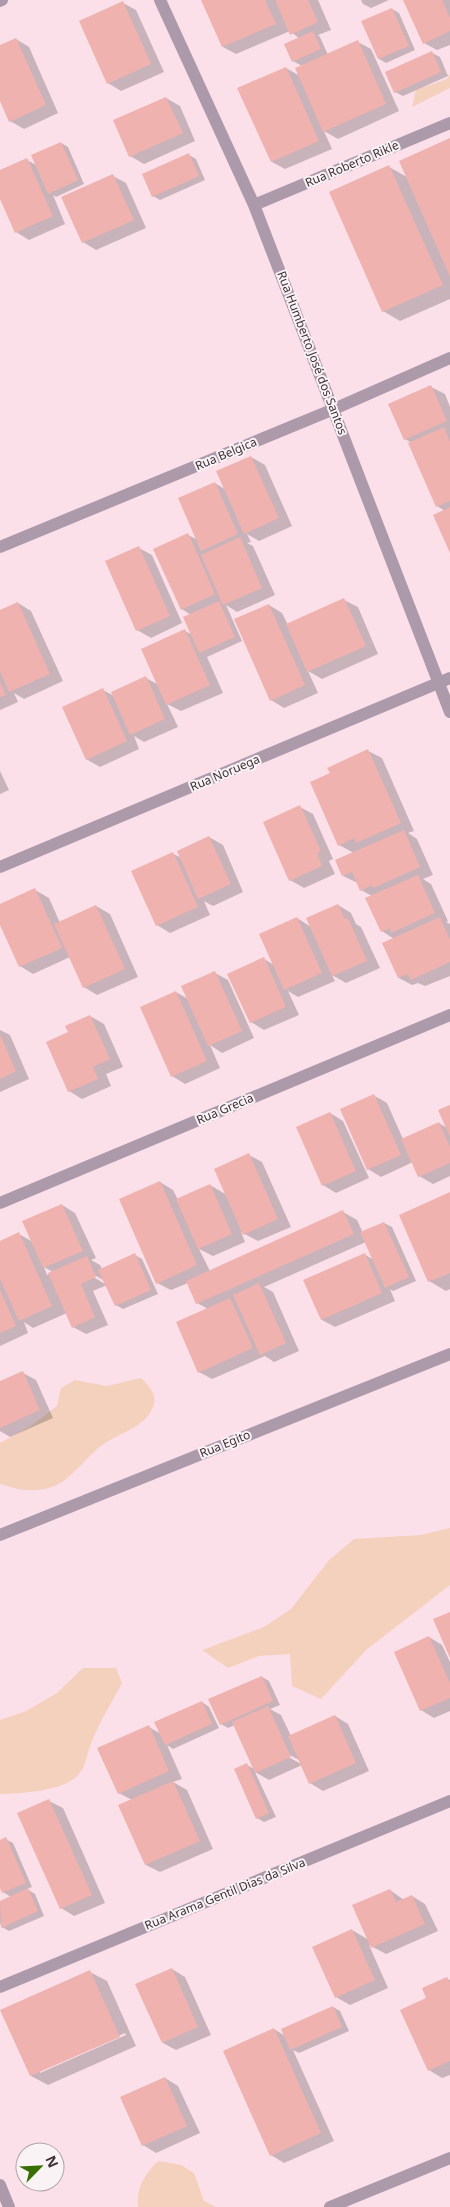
<svg xmlns="http://www.w3.org/2000/svg" width="450" height="2207" font-family="'Noto Sans',sans-serif">
<rect width="100%" height="100%" fill="#fbe0e9"/>
<path fill="#f4d1bd" d="M450,74V88L412,107L416,90L447,79Z
M141,1378C149,1386 158,1395 153,1407C146,1426 121,1433 105,1443C88,1454 71,1481 52,1487C33,1493 18,1490 0,1484V1443L31,1426L57,1406L61,1388L75,1380L107,1386Z
M450,1528V1585L366,1650L321,1699L292,1686L290,1654L259,1656L228,1668L202,1650L264,1627L291,1609L329,1560L354,1539L421,1535Z
M83,1668H116L122,1683C112,1702 100,1721 92,1741C88,1750 87,1760 82,1770C69,1792 23,1793 0,1794V1720L26,1711L57,1693Z
M158,2161L181,2165L194,2173L204,2201L216,2207H138C136,2187 145,2174 158,2161Z"/>
<path fill="#0003" fill-rule="evenodd" d="M202,0H318L331,30L318,35L320,37L328,55L358,42L371,49L399,111L338,139L324,131L332,149L285,169L272,162L286,68L300,76L302,66L293,61L286,45L300,39L290,31L236,54L223,47Z
M361,0H389L371,8L363,4Z
M405,0H450V45L437,50L424,43Z
M123,3L136,10L164,72L121,91L108,83Z
M392,9L399,13L415,50L386,63L379,59L363,22Z
M16,39L29,47L58,113L24,129L10,121L0,100V46Z
M432,53L440,57L448,76L403,96L395,92Z
M166,98L180,106L195,141L144,164L130,156Z
M450,140V299L400,321L383,311L389,167L407,177Z
M61,143L68,147L84,184L56,197L53,195L65,224L29,240L16,232L0,196V171L27,160L36,165Z
M189,155L196,159L205,180L160,200L153,196Z
M113,176L126,183L146,228L96,250L83,242Z
M431,387L445,394L450,407V550L445,511L437,506L412,443L405,439Z
M251,457L265,465L292,526L259,541L247,534L251,542L247,543L253,546L275,595L237,612L226,605L242,641L207,657L223,693L181,711L167,704L178,727L144,742L134,736L139,749L100,767L86,759L103,690L114,696L146,678L159,685L185,631L193,635L191,615L182,609L188,535L198,540L215,483L226,490Z
M139,548L152,555L182,623L151,638L137,630Z
M344,600L358,607L378,654L322,679L308,671L318,693L284,708L271,700L269,605L282,613L288,625Z
M18,603L31,611L63,681L24,699L14,693L18,702L0,710V611Z
M368,751L382,758L414,831L408,833L417,839L433,875L423,879L431,884L448,921L446,922L450,924V976L425,986L418,983L412,985L399,978L394,939L382,931L372,896L361,890L358,883L343,876L354,853L339,845L331,774Z
M0,771L9,790L0,794Z
M300,807L313,814L333,859L329,861L335,874L304,888L290,880Z
M209,837L223,845L243,892L213,906L204,901L210,915L170,933L157,925L173,854L182,858Z
M35,890L49,898L60,923L96,906L110,914L138,977L97,995L84,987L70,957L33,974L20,966L0,922V906Z
M338,905L351,913L356,924L361,927L380,968L346,983L332,975L335,981L298,997L288,991L299,1015L264,1030L251,1022L264,959L274,965L297,918L311,927Z
M215,973L228,980L254,1038L222,1053L210,1045L220,1068L185,1084L172,1076L176,992L188,999Z
M90,1016L104,1024L123,1067L106,1074L111,1086L82,1099L69,1091Z
M0,1030L10,1035L29,1079L0,1092Z
M373,1095L387,1103L403,1139L439,1123L447,1128L450,1106V1176L433,1184L419,1176L413,1162L381,1177L368,1169Z
M330,1113L343,1121L369,1178L336,1193L323,1185Z
M249,1155L262,1162L291,1227L258,1241L241,1232L245,1242L213,1256L199,1249L210,1271L343,1212L357,1220L363,1233L384,1223L392,1227L416,1281L393,1291L390,1289L395,1301L335,1327L322,1320L305,1281L364,1254L374,1260L366,1242L264,1287L273,1292L299,1351L274,1362L265,1356L212,1379L199,1372L208,1309L197,1303L188,1283L171,1290L157,1283L160,1182L173,1190L178,1200L210,1185L227,1195Z
M450,1194V1289L446,1291L429,1281Z
M62,1205L75,1213L96,1258L91,1260L100,1265L102,1269L135,1255L142,1259L158,1294L123,1309L116,1305L107,1285L93,1291L108,1325L86,1334L73,1327L67,1313L33,1328L24,1322L28,1333L0,1346V1242L19,1234L33,1242ZM44,1267L53,1272L47,1275ZM91,1273L105,1281V1284L90,1275Z
M23,1373L36,1380L53,1418L10,1437L0,1431V1383Z
M429,1637L442,1645L450,1662V1711L434,1718L421,1710Z
M262,1677L269,1681L280,1705L270,1709L281,1715L291,1736L335,1716L348,1724L369,1771L323,1791L310,1783L302,1765L269,1780L255,1772L276,1817L264,1822L257,1818L247,1765L254,1769L235,1725L228,1728L221,1724ZM286,1753L301,1761V1764L285,1755Z
M202,1702L209,1707L219,1728L173,1749L167,1745L182,1779L173,1782L187,1790L213,1849L160,1872L146,1865L120,1806L132,1800L119,1793L149,1727L161,1734Z
M49,1801L63,1808L105,1903L74,1916L61,1908Z
M5,1839L13,1843L32,1887L27,1889L35,1894L44,1916L9,1931L2,1927L0,1923V1902L11,1897L3,1892L0,1885V1841Z
M390,1890L404,1900L412,1896L425,1904L438,1931L386,1954L369,1945L388,1988L350,2005L336,1997L352,1930L369,1940Z
M172,1969L185,1977L211,2035L176,2050L163,2043Z
M90,1972L107,1981L136,2046L48,2085L31,2076ZM125,2033L126,2035L40,2073V2071Z
M447,1979L450,1980V2075L442,2078L429,2070L428,1999Z
M333,2007L340,2011L349,2031L299,2053L293,2050L334,2141L284,2163L271,2155L274,2029L285,2036Z
M165,2078L178,2086L200,2133L156,2153L143,2145Z"/>
<path fill="#efb2ae" d="M201,0H265L276,24L222,47Z
M275,0H308L318,22L290,35Z
M403,0H442L450,18V31L423,44Z
M123,1L151,64L107,84L79,21Z
M392,8L409,46L378,59L361,21Z
M313,31L321,49L292,62L284,44Z
M16,38L46,105L9,122L0,101V45Z
M358,40L386,104L323,132L295,68Z
M432,51L441,72L394,93L385,72Z
M286,67L319,141L271,162L237,88Z
M166,97L183,133L129,157L113,120Z
M450,138V277L399,161Z
M61,142L78,180L48,194L31,155Z
M189,153L199,176L152,197L142,174Z
M27,158L53,216L15,233L0,199V170Z
M389,165L443,285L382,312L329,192Z
M113,174L134,220L82,243L61,197Z
M431,385L447,421L404,440L388,404Z
M444,427L450,442V501L436,507L408,443Z
M251,456L279,518L244,534L216,471Z
M215,482L238,534L201,551L178,498Z
M450,507V553L433,515Z
M188,533L215,594L181,610L153,549Z
M240,537L262,588L223,605L201,555Z
M139,546L170,616L136,631L105,561Z
M344,598L366,646L307,672L286,624Z
M219,601L235,637L199,653L183,617Z
M18,602L50,674L9,692L0,671V610Z
M269,604L305,685L270,701L234,619Z
M185,629L210,685L166,705L141,649Z
M146,676L165,719L130,735L111,692Z
M0,682L6,695L0,697Z
M103,688L127,741L86,760L62,707Z
M368,749L401,823L356,843L354,838L338,846L310,782L330,773L327,768Z
M300,805L321,851L317,853L322,866L289,881L263,822Z
M404,830L420,867L373,888L372,885L360,891L352,872L342,876L335,860Z
M209,836L231,884L198,899L177,851Z
M173,852L198,907L156,926L131,871Z
M418,875L435,913L391,933L390,928L381,932L365,898Z
M35,888L62,948L19,967L0,925V904Z
M338,904L345,919L348,918L367,961L332,976L306,918Z
M96,905L125,969L83,988L54,924Z
M297,917L322,973L284,990L259,934Z
M440,917L450,940V962L411,980L408,974L398,978L382,943Z
M264,957L286,1007L250,1023L227,974Z
M215,971L242,1031L208,1046L181,986Z
M176,991L207,1061L171,1077L140,1007Z
M90,1015L110,1059L93,1067L98,1079L68,1092L46,1042L68,1032L65,1026Z
M0,1034L16,1071L0,1079Z
M374,1094L401,1155L367,1170L340,1109Z
M450,1105V1137L438,1110Z
M330,1112L356,1171L322,1186L296,1127Z
M439,1122L450,1147V1163L418,1177L401,1139Z
M249,1153L278,1219L243,1235L214,1169Z
M160,1181L197,1265L156,1284L119,1199Z
M210,1184L232,1234L198,1249L176,1199Z
M450,1192V1273L428,1282L399,1215Z
M62,1204L83,1251L43,1268L22,1221Z
M343,1210L354,1234L196,1304L186,1281Z
M384,1222L409,1277L385,1288L360,1232Z
M19,1232L52,1306L19,1321L0,1279V1241Z
M135,1253L151,1290L115,1306L98,1270Z
M365,1253L382,1293L321,1320L303,1280Z
M87,1256L96,1277L81,1284L95,1317L72,1328L48,1273Z
M259,1283L286,1343L260,1355L233,1295Z
M0,1290L16,1326L0,1333Z
M230,1298L253,1348L198,1373L176,1322Z
M23,1371L40,1410L0,1428V1381Z
M450,1612V1658L433,1619Z
M429,1636L450,1683V1698L420,1711L394,1652Z
M262,1676L273,1701L220,1725L208,1699Z
M202,1701L212,1724L165,1745L154,1722Z
M268,1706L291,1757L255,1773L232,1722Z
M335,1715L356,1763L309,1784L288,1736Z
M149,1725L169,1771L118,1794L97,1748Z
M247,1763L269,1813L256,1819L234,1769Z
M173,1781L200,1841L145,1865L118,1805Z
M49,1799L92,1895L60,1909L17,1813Z
M6,1837L26,1883L2,1893L0,1888V1840Z
M28,1888L38,1911L1,1928L0,1901Z
M390,1889L396,1902L412,1895L425,1924L371,1948L352,1905Z
M352,1929L375,1980L335,1998L312,1947Z
M172,1968L198,2027L162,2043L135,1984Z
M90,1970L120,2037L30,2076L0,2010Z
M447,1977L450,1983V2061L428,2071L400,2010L426,1998L422,1988Z
M333,2006L342,2027L290,2050L281,2029Z
M274,2028L321,2133L270,2156L223,2051Z
M165,2077L187,2126L142,2146L120,2097Z"/>
<g fill="none" stroke-linecap="round" stroke-linejoin="round">
<path stroke="#ac9aab" stroke-width="12" d="M160,0L254,205L450,712
M0,1L2,0
M254,205L450,123
M0,547L334,409L450,358
M0,867L450,678
M0,1203L450,1015
M0,1535L450,1354
M0,1987L450,1801
M0,2185L9,2207
M330,2207L450,2158"/>
</g>
<g text-anchor="middle" stroke-width="4" stroke-linejoin="round" paint-order="stroke">
<g font-size="12" fill="#3e3136" stroke="#faf3f6">
<text transform="translate(352 164) rotate(-23)" y="4">Rua Roberto Rikle</text>
<text transform="translate(312 353) rotate(69)" y="4">Rua Humberto José dos Santos</text>
<text transform="translate(226 454) rotate(-23)" y="4">Rua Belgica</text>
<text transform="translate(225 773) rotate(-23)" y="4">Rua Noruega</text>
<text transform="translate(225 1109) rotate(-23)" y="4">Rua Grecia</text>
<text transform="translate(225 1444) rotate(-22)" y="4">Rua Egito</text>
<text transform="translate(225 1894) rotate(-22)" y="4">Rua Arama Gentil Dias da Silva</text>
</g>
</g>
<g transform="translate(40 2167) rotate(66)"><circle r="24" fill="#faf3f6" stroke="#afa5a9"/>
<path d="M0-4L9 19L0 12L-9 19Z" fill="#377000"/>
<text y="-8" font-size="14" font-weight="bold" text-anchor="middle" fill="#3e3136">N</text>
</g>
</svg>
